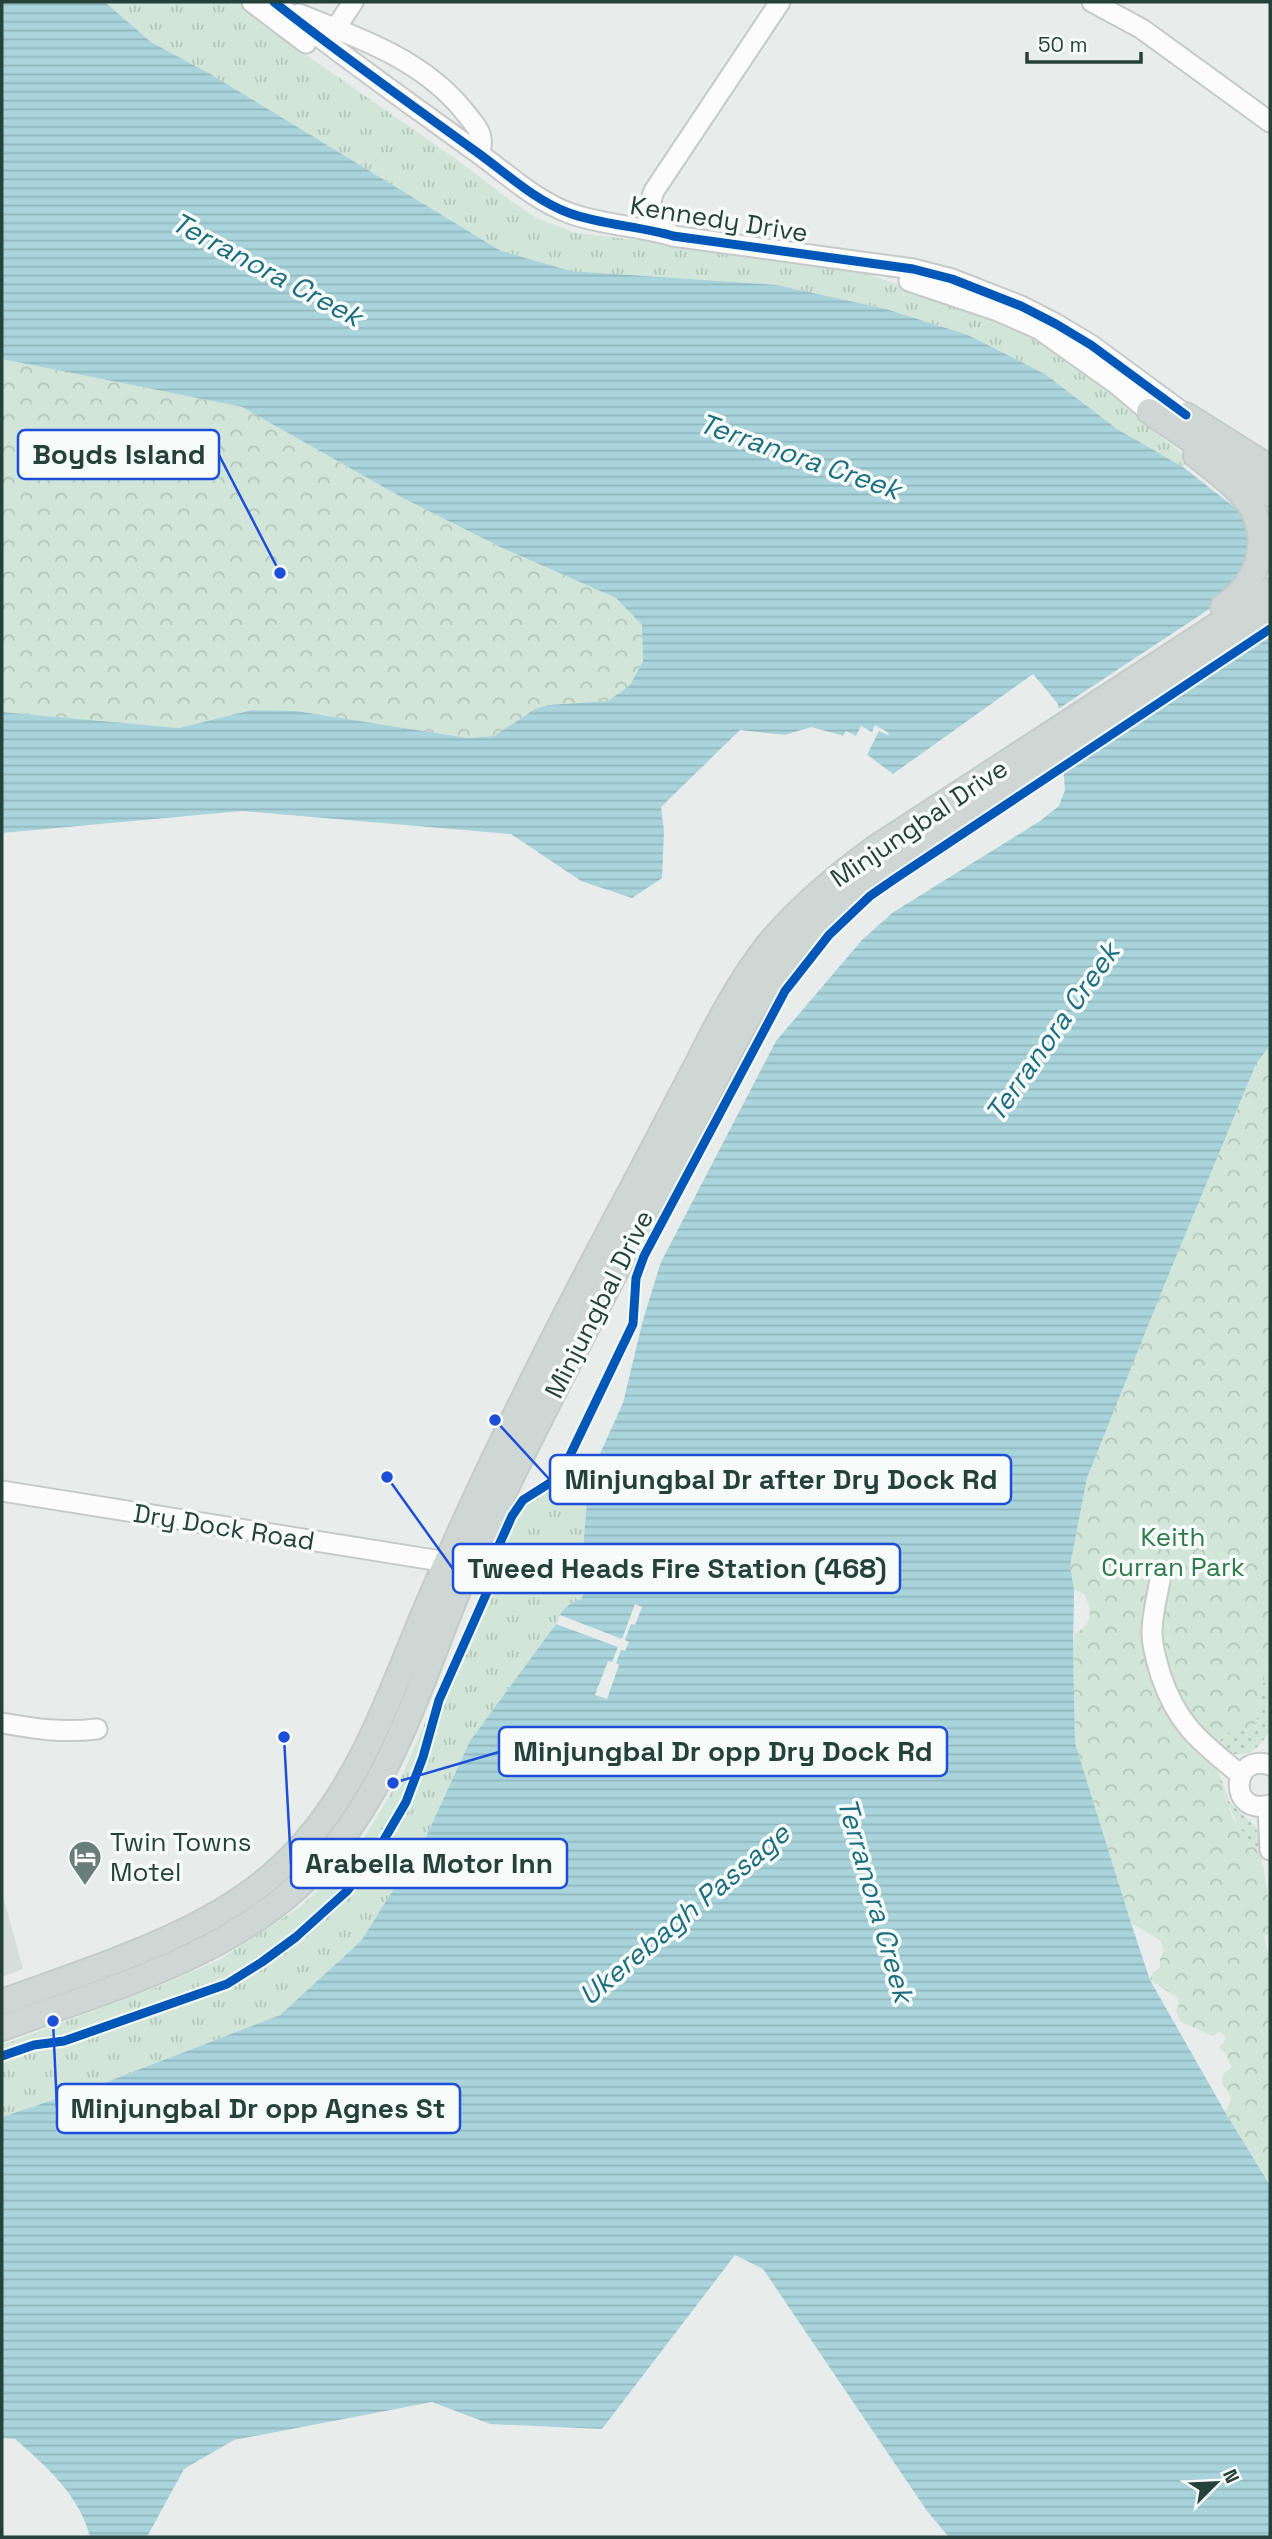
<svg xmlns="http://www.w3.org/2000/svg" width="1272" height="2539" font-family="'Space Grotesk',sans-serif">
<defs>
<pattern id="grass-dots" width="8" height="8" patternUnits="userSpaceOnUse" patternTransform="scale(1.75)"><rect width="8" height="8" fill="#d1e6d8"/><path d="M2 2h.1M6 6h.1" fill="none" stroke="#b3c6ba" stroke-width="1.8" stroke-linecap="round"/></pattern>
<pattern id="forest-crowns" width="20" height="18" patternUnits="userSpaceOnUse" patternTransform="scale(1.75)"><rect width="20" height="18" fill="#d1e6d8"/><path d="M2 6a3 3 0 1 1 6 0M12 15a3 3 0 1 1 6 0" fill="none" stroke="#b3c6ba"/></pattern>
<pattern id="park-tufts" width="24" height="20" patternUnits="userSpaceOnUse" patternTransform="scale(1.75)"><rect width="24" height="20" fill="#d1e6d8"/><path d="M3 7l-1-3M5 7V3M7 7l1-3M15 17l-1-3M17 17v-4M19 17l1-3" fill="none" stroke="#b3c6ba"/></pattern>
<pattern id="water-rules" width="6" height="5" patternUnits="userSpaceOnUse" patternTransform="scale(1.75)"><rect width="6" height="5" fill="#a9d4db"/><path d="M0 2.5h6" fill="none" stroke="#91b7bd"/></pattern>
</defs>
<rect width="100%" height="100%" fill="#e8edeb"/>
<path fill="#d6dedb" d="M2,1892L23,1969L2,1977Z"/>
<path fill="url(#grass-dots)" d="M1270,1663V1730C1256,1755 1242,1761 1216,1747L1225,1733L1246,1730L1256,1723L1265,1673Z
M1209,1758L1217,1768L1230,1803L1256,1827L1263,1854C1233,1833 1226,1790 1209,1758Z"/>
<path fill="url(#forest-crowns)" d="M2,359L242,407L401,497L500,547L616,598L642,625L643,661L630,685L608,701L548,705L535,709L494,736L468,738L296,711L252,710L179,728L2,712Z
M1270,1045V1663L1265,1673L1256,1723L1246,1730L1225,1733L1216,1747L1186,1736L1194,1749L1209,1758L1219,1777L1233,1819L1261,1855L1270,1908V1934L1264,1936L1268,1954H1270V2180L1266,2177L1225,2112L1231,2100L1229,2093L1222,2084L1223,2074L1232,2067L1225,2052L1221,2050L1220,2046L1224,2043L1225,2036L1220,2032L1213,2036L1181,2022L1176,2012L1179,2004L1178,1998L1150,1980L1152,1974L1160,1967V1959L1164,1951L1160,1940L1131,1923L1075,1743L1073,1645L1075,1634C1093,1623 1093,1612 1084,1594L1074,1590L1071,1579L1070,1566L1087,1478L1164,1286L1256,1064Z"/>
<path fill="url(#park-tufts)" d="M105,2H242L255,12L263,25L456,159L510,200L537,218L576,233L732,251L862,272L1012,325L1050,348L1090,377L1188,459L1183,467L1117,429L1045,374L968,335L886,309L777,285L571,271L501,251L212,75L151,42Z
M556,1483L587,1501L583,1550L590,1582L581,1599C569,1603 560,1610 556,1624L470,1741L424,1841L361,1941L280,2015L104,2083L2,2117V2045L160,1986L219,1960L300,1907L351,1859L403,1774L488,1575L524,1503Z"/>
<path fill="url(#water-rules)" d="M2,2H105L151,42L212,75L501,251L571,271L777,285L886,309L968,335L1045,374L1117,429L1183,467L1270,535V1045L1256,1064L1164,1286L1087,1478L1070,1566L1074,1590L1073,1645L1075,1743L1131,1923L1150,1980L1225,2112L1270,2185V2537H949L927,2511L763,2269L735,2255L602,2429L490,2424L432,2402L234,2440L184,2469L147,2537H90C80,2496 46,2466 15,2439L2,2438V2117L104,2083L280,2015L361,1941L424,1841L470,1741L556,1624C560,1610 569,1603 581,1599L590,1582L583,1550L587,1501L600,1477L598,1458L623,1403L643,1320L661,1262L776,1041L862,940L892,913L1040,821L1059,806L1065,790L1058,704L1033,674L893,774L841,735L811,727L785,735L740,730L661,807L664,831L662,878L632,898L581,881L511,834L242,811L2,833V712L179,728L252,710L296,711L468,738L494,736L535,709L548,705L608,701L630,685L643,661L642,625L616,598L500,547L401,497L242,407L2,359Z"/>
<path fill="#e8edeb" d="M1270,530V633L1059,773L1055,711L1229,596Z
M875,725L889,733L888,735L879,731L867,755L841,739L846,731L856,736L861,726L872,732Z
M635,1604L642,1607L635,1625L631,1624L625,1640L629,1642L625,1651L621,1650L616,1663L619,1665L607,1699L595,1695L608,1661L612,1662L618,1647L556,1624L560,1615L622,1639Z"/>
<g fill="none" stroke-linecap="round" stroke-linejoin="round">
<defs>
<path id="minor" d="M252,2L306,43
M274,2C338,53 405,100 471,148C503,170 532,199 569,213C602,225 639,226 673,236L913,269L952,279L1021,306L1056,324L1091,345L1186,415
M1092,2L1142,29L1270,122
M299,14C359,38 422,59 464,111C470,119 480,129 481,138C482,143 480,149 481,154
M336,28L353,2
M672,235C655,223 646,211 654,191L780,2
M909,281L998,311L1039,329L1115,383L1158,419
M2,1491L447,1562L459,1567
M1160,1580C1157,1597 1152,1616 1152,1633C1152,1647 1157,1663 1161,1676C1178,1726 1202,1743 1241,1775
M2,1723C36,1729 62,1733 97,1729
M1270,1765C1230,1752 1228,1817 1270,1805
M1268,1806L1270,1850"/>
<path id="major" d="M1149,411L1270,494
M1186,415L1270,468
M1196,455C1215,471 1239,487 1252,508C1272,546 1255,585 1223,607
M2,2002C92,1969 208,1935 279,1869C358,1797 388,1697 429,1602C488,1465 555,1333 625,1202C650,1156 674,1108 699,1061C719,1021 740,981 768,945C800,907 834,878 874,849L1270,591
M2,2028C102,1991 215,1961 296,1888C391,1804 419,1678 468,1567C484,1530 503,1495 520,1459C564,1370 610,1282 656,1194C678,1153 699,1111 720,1070C737,1038 753,1005 774,975C826,901 906,854 979,805C1076,740 1173,677 1270,613"/>
</defs>
<use href="#minor" stroke="#c5cac8" stroke-width="23"/>
<use href="#major" stroke="#c3ccc9" stroke-width="28"/>
<use href="#minor" stroke="#fcfcfc" stroke-width="19"/>
<use href="#major" stroke="#cfd7d5" stroke-width="24"/>
<defs>
<path id="cycleway" d="M274,2C338,53 405,100 471,148C503,170 532,199 569,213C602,225 639,226 673,236L913,269L952,279L1021,306L1056,324L1091,345L1186,415
M2,2056L34,2045L64,2041L227,1984L262,1962L296,1937L347,1891L375,1855L406,1802L423,1757L439,1700L492,1581L499,1545L512,1516L523,1500L553,1481L563,1470L633,1324L636,1278L644,1256L785,991L829,935L870,896L893,880L1270,629"/>
</defs>
<use href="#cycleway" stroke="#f7fbf9" stroke-width="13"/>
<use href="#cycleway" stroke="#0057b8" stroke-width="9"/>
</g>
<defs>
<symbol id="hotel-pin" viewBox="-11 -11 22 30"><path d="M0 17L-7.5 6A9.5 9.5 0 1 1 7.5 6Z" fill="#697e78" stroke="#f7fbf9"/><path d="M-6-4.5h1.5V1H6V5H4.5V3h-9V5H-6ZM-4 0a1.8 1.8 0 1 1 3.6 0ZM.5 0V-2.5h3Q6-2.5 6 0Z" fill="#fff"/></symbol>
</defs>
<g fill-rule="evenodd">
<use href="#hotel-pin" x="66" y="1838" width="38" height="52"/>
</g>
<g text-anchor="middle" stroke-width="7" stroke-linejoin="round" paint-order="stroke">
<g font-size="26" fill="#24423a" stroke="#f7fbf9">
<text transform="translate(719 219) rotate(9)" y="9">Kennedy Drive</text>
<text transform="translate(919 823) rotate(-34)" y="9">Minjungbal Drive</text>
<text transform="translate(599 1304) rotate(-63)" y="9">Minjungbal Drive</text>
<text transform="translate(224 1527) rotate(9)" y="9">Dry Dock Road</text>
</g>
<g font-size="26" fill="#2d7a4b" stroke="#f7fbf9">
<text x="1173" y="1546">Keith<tspan x="1173" dy="30">Curran Park</tspan></text>
</g>
<g font-size="26" fill="#24423a" stroke="#f7fbf9" text-anchor="start">
<text x="110" y="1851">Twin Towns<tspan x="110" dy="30">Motel</tspan></text>
</g>
<g font-size="28" font-style="italic" fill="#1c6f80" stroke="#f7fbf9">
<text transform="translate(267 269) rotate(28)" y="10">Terranora Creek</text>
<text transform="translate(800 456) rotate(19)" y="10">Terranora Creek</text>
<text transform="translate(1052 1032) rotate(-55)" y="10">Terranora Creek</text>
<text transform="translate(876 1900) rotate(74)" y="10">Terranora Creek</text>
<text transform="translate(684 1914) rotate(-40)" y="10">Ukerebagh Passage</text>
</g>
</g>
<path fill="none" stroke="#1d4ed8" stroke-width="2.5" d="M280 573L219 455M495 1420L550 1480M387 1477L453 1569M393 1783L499 1752M284 1737L291 1864M53 2021L57 2108"/>
<g fill="#1d4ed8" stroke="#f7fbf9" stroke-width="2.5">
<circle cx="280" cy="573" r="7"/>
<circle cx="495" cy="1420" r="7"/>
<circle cx="387" cy="1477" r="7"/>
<circle cx="393" cy="1783" r="7"/>
<circle cx="284" cy="1737" r="7"/>
<circle cx="53" cy="2021" r="7"/>
</g>
<g fill="#f7fbf9" stroke="#1d4ed8" stroke-width="2.5">
<rect x="18" y="430" width="201" height="49" rx="7"/>
<rect x="550" y="1455" width="461" height="49" rx="7"/>
<rect x="453" y="1544" width="447" height="49" rx="7"/>
<rect x="499" y="1727" width="448" height="49" rx="7"/>
<rect x="291" y="1839" width="276" height="49" rx="7"/>
<rect x="57" y="2084" width="403" height="49" rx="7"/>
</g>
<g font-size="28" text-anchor="middle" font-weight="bold" fill="#24423a">
<text x="119" y="464">Boyds Island</text>
<text x="781" y="1489">Minjungbal Dr after Dry Dock Rd</text>
<text x="677" y="1578">Tweed Heads Fire Station (468)</text>
<text x="723" y="1761">Minjungbal Dr opp Dry Dock Rd</text>
<text x="429" y="1873">Arabella Motor Inn</text>
<text x="258" y="2118">Minjungbal Dr opp Agnes St</text>
</g>
<rect width="1272" height="2539" fill="none" stroke="#24423a" stroke-width="7"/>
<g transform="translate(1216 2483) rotate(66)" stroke="#f7fbf9" stroke-width="5" paint-order="stroke">
<path d="M0-5L12 26L0 18L-12 26Z" fill="#24423a"/>
<text y="-10" font-size="19" font-weight="bold" text-anchor="middle" fill="#24423a">N</text>
</g>
<path d="M1027 52v10h114v-10" fill="none" stroke="#24423a" stroke-width="3.5"/>
<text x="1038" y="52" font-size="21" fill="#24423a" stroke="#f7fbf9" stroke-width="5" paint-order="stroke">50 m</text>
</svg>
